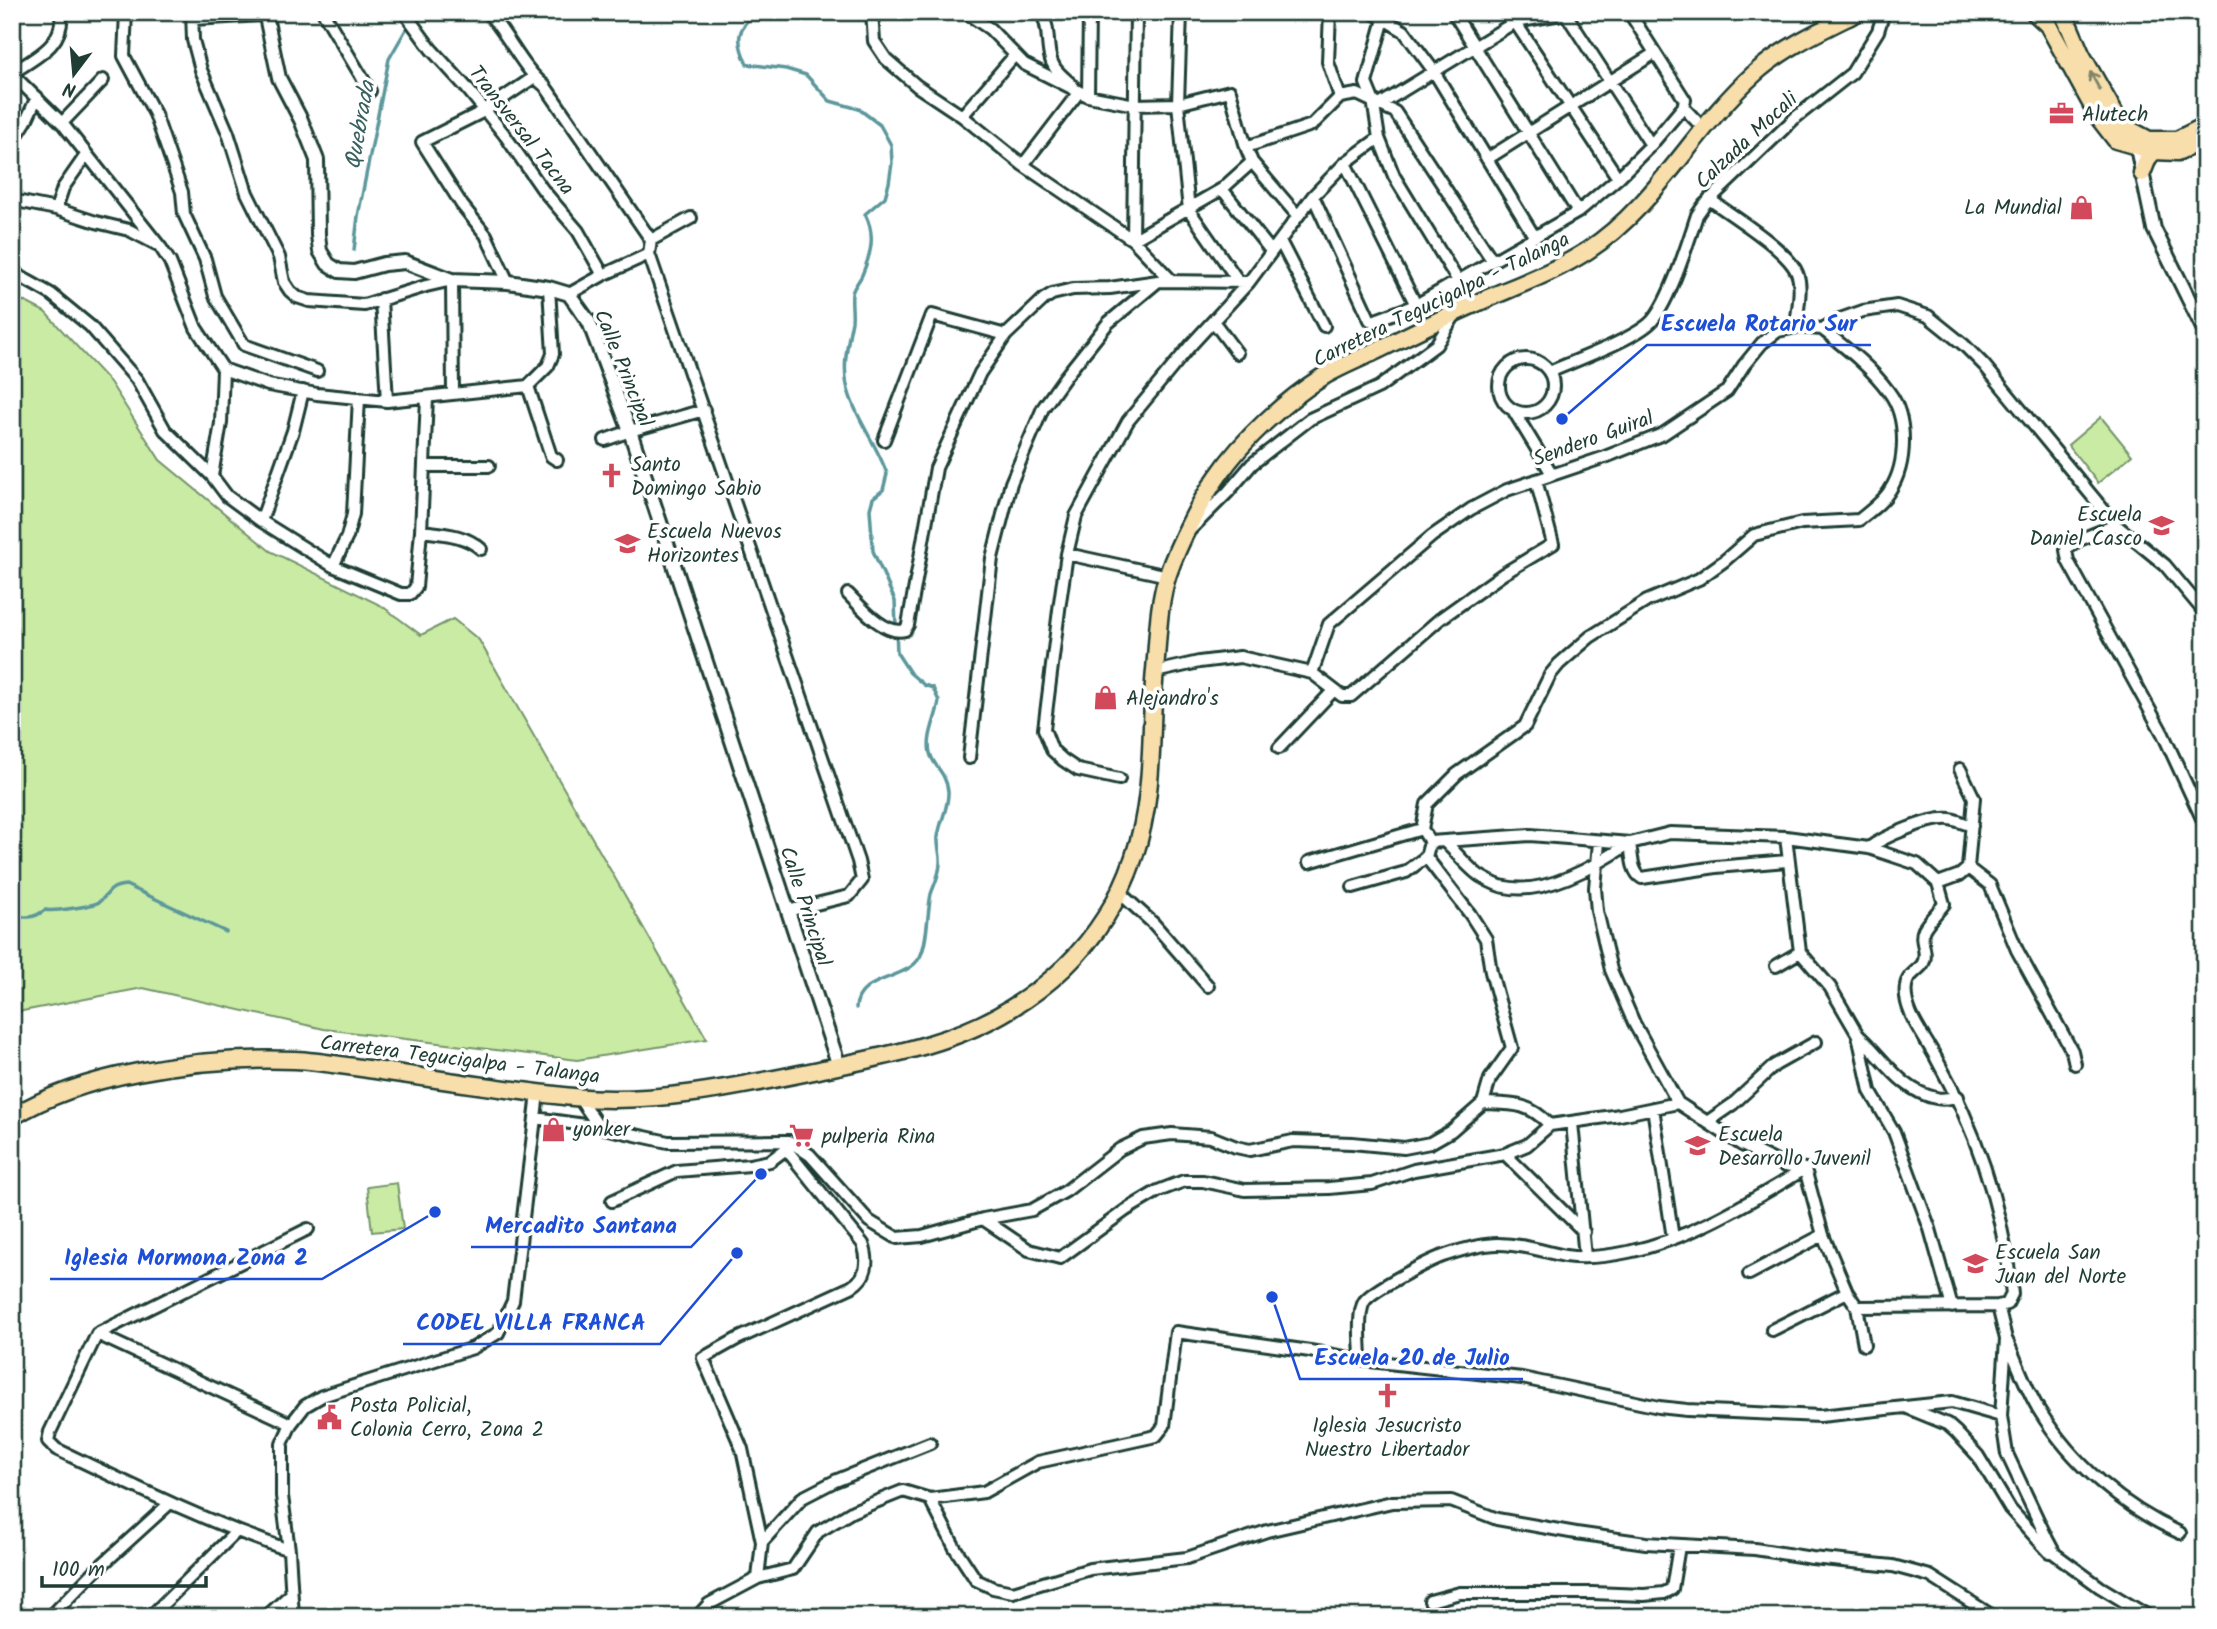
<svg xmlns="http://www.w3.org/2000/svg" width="2217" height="1629" font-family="Kalam,sans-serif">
<rect width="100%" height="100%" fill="#fff"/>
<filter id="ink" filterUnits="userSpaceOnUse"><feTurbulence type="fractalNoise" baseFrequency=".0143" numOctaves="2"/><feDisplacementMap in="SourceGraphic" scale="14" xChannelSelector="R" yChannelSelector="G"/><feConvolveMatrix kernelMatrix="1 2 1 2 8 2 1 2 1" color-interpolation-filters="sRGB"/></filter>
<g filter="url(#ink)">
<path fill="#caeba4" stroke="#74946c" stroke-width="2" d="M12,295L45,312L110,382L160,460L270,551L382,606L421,635L453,619L479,640L707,1039L577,1060L324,1029L143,988L12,1013Z
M2101,417L2132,455L2098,483L2068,445Z
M397,1183L403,1229L372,1232L367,1187Z"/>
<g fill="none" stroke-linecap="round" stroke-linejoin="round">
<path stroke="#5b979b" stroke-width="3.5" d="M756,12C736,29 736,41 747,64L786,69L806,75L830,101L859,109L880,125L891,145L892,163L889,183L885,197L865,214C876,235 871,254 862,275C859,282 853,287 852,294C851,303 853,312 852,321C847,345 841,372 850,396C859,423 878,447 887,474L883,490L873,498L870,509L873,551L895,601L897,653L910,673L924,685L933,688L939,701C937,717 926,736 930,753C933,766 946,772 948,791C949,808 940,820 938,837C937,846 941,855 940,863C940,874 934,885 931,894C927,913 928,941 920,957C907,981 858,975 856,1008
M354,250L358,216L389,59L416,12
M12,915C26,918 33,919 45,910C53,912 93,906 99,902C111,892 108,887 126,885L226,932"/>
<defs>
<path id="minor" d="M126,12L124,56L155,114L182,192L184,214L205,259L215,296L244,345L317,371
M192,12L193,40L201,70L228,133L247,193L279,257L284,282L290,291L297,297L309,301L364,305L426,286L452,280L453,394
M323,12L370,91
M404,12L431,49L465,86L504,134L543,190L578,231L603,275
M487,12C509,35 521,67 545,86L651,240
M872,12L874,41L886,59L917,86L962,116L1023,165L1133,240L1172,281
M965,12L990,29L1024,64L1088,96L1135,105L1178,104L1230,91L1246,147L1252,162L1297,215
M1041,12C1052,30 1044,52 1055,68C1059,74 1067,80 1072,85
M1136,12L1133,240L1222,189L1252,162
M1181,12L1178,104L1189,210L1239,282
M1330,12L1328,62L1340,97L1357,94L1395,112L1492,260
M1372,12L1404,31L1433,70L1534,236
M1453,12L1578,212
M1566,14L1651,145
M193,19L265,15L269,12
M1384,19L1366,83L1373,100L1379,138L1394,176L1458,281L1469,306
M1515,22L1618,178
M12,73C36,57 65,45 61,12
M12,74L62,123L161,248L170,262L196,328L223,369L268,385L317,394L387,401L528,386L548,366L553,354L549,288
M1088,96L1089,12
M1381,104L1515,22L1573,12
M1683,107L1704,129
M962,116L1015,55
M62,123L103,80
M12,143L26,121L37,97
M1246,147L1312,125L1340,97
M1487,159L1655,53
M1345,163L1416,305
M1023,165L1079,92
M1222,189L1271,251
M1313,196L1370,320L1373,321L1416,305L1578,212L1618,178L1651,145L1683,107L1685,100L1629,12
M1709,199C1730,214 1788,250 1797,273C1803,288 1797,311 1796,327
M12,200L56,209L96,222L129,230L156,244
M56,209L63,188L86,155
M1280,241L1324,326
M649,254L858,861L862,880L849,896L787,911
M12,272L51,294L90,326L137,380L165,430L212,476L227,496L261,521L333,566L401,594H410L416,587L421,531L427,398
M508,282L486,235L462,205L422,142L484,111L533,78
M569,294L603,275L649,254L651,240L691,218
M381,299L387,401
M1213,321L1237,353
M1499 386a27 27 0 1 1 54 0a27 27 0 1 1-54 0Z
M1549,372C1574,361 1635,339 1652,321C1670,300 1688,243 1697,215L1704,205L1795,118L1852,73L1878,31L1884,12
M528,386L551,456L557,460
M1513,410L1552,474
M605,440L630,431L704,410
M884,440L932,315L1006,335
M424,466H489
M212,476L221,423L223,369
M261,521L293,431L303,391
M2116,525L2079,540L2066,550L2068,561L2163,734L2205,825
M1191,529L1228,492L1252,464L1310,419L1379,387L1436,345L1456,313
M421,531C443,534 464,534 481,549
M1067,554L1168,576
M333,566L347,537L353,514L359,398
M848,594C861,607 885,636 905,630L908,625L936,468L980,373L1006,335L1044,299L1052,294L1073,289L1110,288L1158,281L1249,282
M1155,672L1199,662L1240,657L1312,673L1342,696H1351L1440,619L1503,574L1553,544L1536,480
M1312,673L1329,624L1432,536L1471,509L1507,490L1605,457L1663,434L1727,391L1744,365L1762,343L1778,331L1796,327L1822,329L1840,319L1863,311L1897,306L1928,316L1964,345L1984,365L2116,525L2165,565L2205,613
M1279,748L1334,690
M969,758L992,558L1011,483L1043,408L1065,377L1108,323L1156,283
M1960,769L1974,798L1968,868L1990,885L2017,950L2072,1051L2075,1064
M1119,779L1078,770L1063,760L1052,750L1044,729L1060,602L1067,554L1076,516L1128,421L1190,346L1249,282L1313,196L1345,163L1379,138
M1786,837L1800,952L1830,987L1858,1035L1870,1091L1894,1132L1930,1229L1952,1307
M1430,842L1530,835L1630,843L1670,833L1786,837L1869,848L1917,864L1938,883L1944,904C1938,912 1929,920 1924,929C1918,941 1930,953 1922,965C1916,972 1907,976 1906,986C1902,1010 1925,1037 1936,1058C1977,1131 2003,1211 2012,1294L2007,1304L1998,1306L1857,1307
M1445,842C1455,851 1469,869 1480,876C1487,880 1497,886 1505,887C1545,896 1599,864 1630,843C1632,854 1631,872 1642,878L1716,867L1787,861
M1599,842L1595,888L1597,911L1611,970L1634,1023L1678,1103L1742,1145L1785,1166L1805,1169L1823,1235L1847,1292L1857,1307L1864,1345
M1869,848C1884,836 1931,817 1950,819C1957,820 1965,824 1972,826
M1309,862L1422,829
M1938,883L1960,875L1968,868
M1353,887L1406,872L1426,857
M1120,893L1154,924L1208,986
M1776,966L1800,952
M1858,1035C1883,1057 1901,1091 1936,1098C1942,1100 1951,1098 1958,1097
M579,1098L599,1127L668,1142L789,1141L810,1155L869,1221L897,1238L922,1236L983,1219L1032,1210L1066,1191L1120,1149L1143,1138L1172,1134L1211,1137L1236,1147L1250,1150L1293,1141L1352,1143L1404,1148L1430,1143L1451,1131L1483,1103L1490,1079L1512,1048L1491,972L1486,939L1470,914L1426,857L1430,842L1422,829L1427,804L1457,774L1525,726L1550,675L1559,664L1590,637L1647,601L1699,579L1724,561L1754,535L1802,523L1859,520C1870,511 1883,502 1890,490C1907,464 1908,417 1889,392C1871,367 1846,348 1822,329
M1483,1103C1513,1104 1528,1102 1550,1125L1620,1115L1678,1103
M1653,1108L1673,1238
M535,1118L599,1127
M1707,1122L1733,1104L1775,1065L1816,1042
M1572,1123L1585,1257
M1505,1154L1584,1232
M612,1201L677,1171L750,1165L770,1161L786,1149L788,1143
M983,1219L1029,1250L1060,1258L1126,1210L1158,1191L1184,1181H1203L1245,1190L1329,1188L1372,1184L1414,1170L1505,1154L1527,1145L1550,1125
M1749,1274L1823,1235
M1998,1306L2006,1339L2001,1416L2007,1454L2047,1539L2055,1554L2100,1587L2150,1617
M1772,1330L1847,1292
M97,1334L291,1424
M2007,1341C2018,1364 2026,1389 2039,1410C2072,1464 2123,1507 2180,1533
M1361,1360C1361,1346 1357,1314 1364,1302C1370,1291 1432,1259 1446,1255C1461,1250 1482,1244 1498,1244C1521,1244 1542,1251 1565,1256C1585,1259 1609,1256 1628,1252C1693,1238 1749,1202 1805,1169
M1908,1408L1947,1424L1956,1432L1978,1456L2010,1509L2049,1552
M930,1499L955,1548L976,1580L993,1588L1013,1592L1090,1569L1187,1558L1267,1531L1392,1502L1451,1501L1497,1519L1576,1533L1646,1543L1755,1549L1812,1558L1893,1566L1930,1576L1994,1617
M762,1542L802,1498L835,1481L930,1443
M289,1550C209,1523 133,1486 56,1449L48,1441L50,1432L97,1334L308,1229
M758,1578L762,1542L742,1449L703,1358L737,1339L851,1287C868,1277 869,1261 863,1244L786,1149
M1430,1601L1460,1593H1592L1644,1595L1664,1593L1672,1589L1679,1546
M50,1617L93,1573L169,1504
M150,1617L236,1532
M266,1617L291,1594
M293,1617L289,1550L282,1496V1444L291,1424L305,1406L322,1396L473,1348L498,1333L513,1301L538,1093
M697,1617L709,1604L758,1578L793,1569L818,1532L853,1511L903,1491L930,1499L984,1492L1038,1462L1156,1436L1164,1426L1176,1332L1310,1351L1361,1360L1522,1378L1659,1407L1687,1410L1820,1416L1952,1402L2001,1416"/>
<path id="tertiary" d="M265,12L279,78L301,120L317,160L318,235L320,251L328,264L339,271L354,272L384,264L405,262L452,280L508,282L549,288L569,294L589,322L630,431L839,1066
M2137,148L2154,229L2205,332"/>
<path id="primary" d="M2034,12L2048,25L2099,118L2116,140L2154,151L2177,152L2205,140
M2063,12L2081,54L2121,125L2149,140H2177L2205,126
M2142,173L2148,158L2154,151
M12,1117C50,1094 95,1080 138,1072C189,1062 242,1058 295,1060C319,1061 344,1066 368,1069C436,1079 504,1090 573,1097C653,1105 736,1087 814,1071C880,1057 952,1045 1010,1009C1091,960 1138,885 1148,791C1153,751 1151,710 1155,670C1158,638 1158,604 1168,574C1178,545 1200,501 1218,476C1243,439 1286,400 1324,376C1341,366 1361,358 1378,350C1411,334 1444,317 1477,303C1515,286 1553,273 1587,251C1656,206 1694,128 1754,74C1784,47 1822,30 1858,12"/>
</defs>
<use href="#minor" stroke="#1f3d34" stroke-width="16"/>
<use href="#tertiary" stroke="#1f3d34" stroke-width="18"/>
<use href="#primary" stroke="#1f3d34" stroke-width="21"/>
<use href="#minor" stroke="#fff" stroke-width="10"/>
<use href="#tertiary" stroke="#fff" stroke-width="12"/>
<use href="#primary" stroke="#f8deab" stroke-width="16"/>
</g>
<defs><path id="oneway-shaft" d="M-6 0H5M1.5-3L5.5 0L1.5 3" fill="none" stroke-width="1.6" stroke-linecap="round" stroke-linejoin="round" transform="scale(1.75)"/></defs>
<use stroke="#81856a" href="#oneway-shaft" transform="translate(2095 81) rotate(-118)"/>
</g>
<defs>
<symbol id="office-bare" viewBox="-9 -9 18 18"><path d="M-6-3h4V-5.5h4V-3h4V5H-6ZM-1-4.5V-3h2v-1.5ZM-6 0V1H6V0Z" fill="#d1495b" stroke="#fff" stroke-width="2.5" paint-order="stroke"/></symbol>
<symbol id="shop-bare" viewBox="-9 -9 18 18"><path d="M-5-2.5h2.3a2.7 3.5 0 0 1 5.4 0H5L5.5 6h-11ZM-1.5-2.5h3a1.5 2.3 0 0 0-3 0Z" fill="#d1495b" stroke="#fff" stroke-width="2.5" paint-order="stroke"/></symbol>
<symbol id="church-bare" viewBox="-9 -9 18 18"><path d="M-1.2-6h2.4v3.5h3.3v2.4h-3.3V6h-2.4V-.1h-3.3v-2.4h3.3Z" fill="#d1495b" stroke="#fff" stroke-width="2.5" paint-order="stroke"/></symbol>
<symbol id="school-bare" viewBox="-9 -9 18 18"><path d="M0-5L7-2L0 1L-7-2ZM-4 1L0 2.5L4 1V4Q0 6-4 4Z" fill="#d1495b" stroke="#fff" stroke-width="2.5" paint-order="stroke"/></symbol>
<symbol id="supermarket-bare" viewBox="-9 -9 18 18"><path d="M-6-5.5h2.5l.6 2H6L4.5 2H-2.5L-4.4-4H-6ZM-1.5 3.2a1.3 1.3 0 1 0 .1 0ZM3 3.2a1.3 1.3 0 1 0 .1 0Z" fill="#d1495b" stroke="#fff" stroke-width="2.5" paint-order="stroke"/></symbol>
<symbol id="civic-bare" viewBox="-9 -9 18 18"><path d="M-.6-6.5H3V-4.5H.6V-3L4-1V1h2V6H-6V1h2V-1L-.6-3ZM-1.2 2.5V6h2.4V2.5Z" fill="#d1495b" stroke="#fff" stroke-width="2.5" paint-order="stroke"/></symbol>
</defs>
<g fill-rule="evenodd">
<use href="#office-bare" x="2044" y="96" width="35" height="35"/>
<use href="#shop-bare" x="2064" y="190" width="35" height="35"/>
<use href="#church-bare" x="594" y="458" width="35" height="35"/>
<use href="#school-bare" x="2144" y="508" width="35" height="35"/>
<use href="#school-bare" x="610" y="526" width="35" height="35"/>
<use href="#shop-bare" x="1088" y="680" width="35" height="35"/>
<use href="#shop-bare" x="536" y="1112" width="35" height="35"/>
<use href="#supermarket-bare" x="784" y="1118" width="35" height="35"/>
<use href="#school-bare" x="1680" y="1128" width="35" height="35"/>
<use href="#school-bare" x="1958" y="1246" width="35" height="35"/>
<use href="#church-bare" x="1370" y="1378" width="35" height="35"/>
<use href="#civic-bare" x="312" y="1400" width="35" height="35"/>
</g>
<g text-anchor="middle" stroke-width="7" stroke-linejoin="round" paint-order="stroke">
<g font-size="21" fill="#1f3d34" stroke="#fff" text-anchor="start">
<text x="2082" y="121">Alutech</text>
<text x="2062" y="214" text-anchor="end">La Mundial</text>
<text x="631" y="471">Santo<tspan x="631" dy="24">Domingo Sabio</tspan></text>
<text x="2142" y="521" text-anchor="end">Escuela<tspan x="2142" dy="24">Daniel Casco</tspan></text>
<text x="647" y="538">Escuela Nuevos<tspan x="647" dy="24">Horizontes</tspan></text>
<text x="1126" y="705">Alejandro's</text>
<text x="573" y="1136">yonker</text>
<text x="1718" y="1141">Escuela<tspan x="1718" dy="24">Desarrollo Juvenil</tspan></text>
<text x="822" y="1143">pulperia Rina</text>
<text x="1995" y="1259">Escuela San<tspan x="1995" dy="24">Juan del Norte</tspan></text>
<text x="350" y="1412">Posta Policial,<tspan x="350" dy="24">Colonia Cerro, Zona 2</tspan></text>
<text x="1387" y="1432" text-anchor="middle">Iglesia Jesucristo<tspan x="1387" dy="24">Nuestro Libertador</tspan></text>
</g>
<g font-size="21" fill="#1f3d34" stroke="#fff">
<text transform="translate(522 130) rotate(52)" y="7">Transversal Tacna</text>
<text transform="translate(1746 140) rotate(-43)" y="7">Calzada Mocali</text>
<text transform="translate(1441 299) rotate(-26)" y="7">Carretera Tegucigalpa - Talanga</text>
<text transform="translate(624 368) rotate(68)" y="7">Calle Principal</text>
<text transform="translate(1593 438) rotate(-20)" y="7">Sendero Guiral</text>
<text transform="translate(806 906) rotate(72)" y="7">Calle Principal</text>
<text transform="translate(460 1059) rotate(7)" y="7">Carretera Tegucigalpa - Talanga</text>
</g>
<g font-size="23" font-style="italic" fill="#38625f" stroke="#fff">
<text transform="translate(359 125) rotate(-80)" y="8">Quebrada</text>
</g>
</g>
<path fill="none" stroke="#1d4ed8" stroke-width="2.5" d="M1562 419L1647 345H1871M761 1174L691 1247H471M435 1212L322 1279H50M737 1253L660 1344H403M1272 1297L1300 1379H1523"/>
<g fill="#1d4ed8" stroke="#fff" stroke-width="2.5">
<circle cx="1562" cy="419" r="7"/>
<circle cx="761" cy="1174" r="7"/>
<circle cx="435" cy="1212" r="7"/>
<circle cx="737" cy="1253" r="7"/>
<circle cx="1272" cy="1297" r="7"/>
</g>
<g font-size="23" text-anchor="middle" font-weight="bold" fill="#1d4ed8" stroke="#fff" stroke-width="7" stroke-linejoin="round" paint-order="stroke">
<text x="1759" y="331">Escuela Rotario Sur</text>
<text x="581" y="1233">Mercadito Santana</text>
<text x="186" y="1265">Iglesia Mormona Zona 2</text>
<text x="531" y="1330">CODEL VILLA FRANCA</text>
<text x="1412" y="1365">Escuela 20 de Julio</text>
</g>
<rect width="2217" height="1629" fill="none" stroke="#fff" stroke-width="42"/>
<rect x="21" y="21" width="2175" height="1587" fill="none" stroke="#1f3d34" stroke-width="2.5" filter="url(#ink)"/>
<g transform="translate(74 74) rotate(196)" stroke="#ffffff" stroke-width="5" paint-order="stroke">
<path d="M0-5L12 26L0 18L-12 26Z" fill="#1f3d34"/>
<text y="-10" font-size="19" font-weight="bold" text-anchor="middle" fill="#1f3d34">N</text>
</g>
<path d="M42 1576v10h164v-10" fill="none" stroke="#1f3d34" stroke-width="3.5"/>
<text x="52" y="1576" font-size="21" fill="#1f3d34" stroke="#ffffff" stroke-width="5" paint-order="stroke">100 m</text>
</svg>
